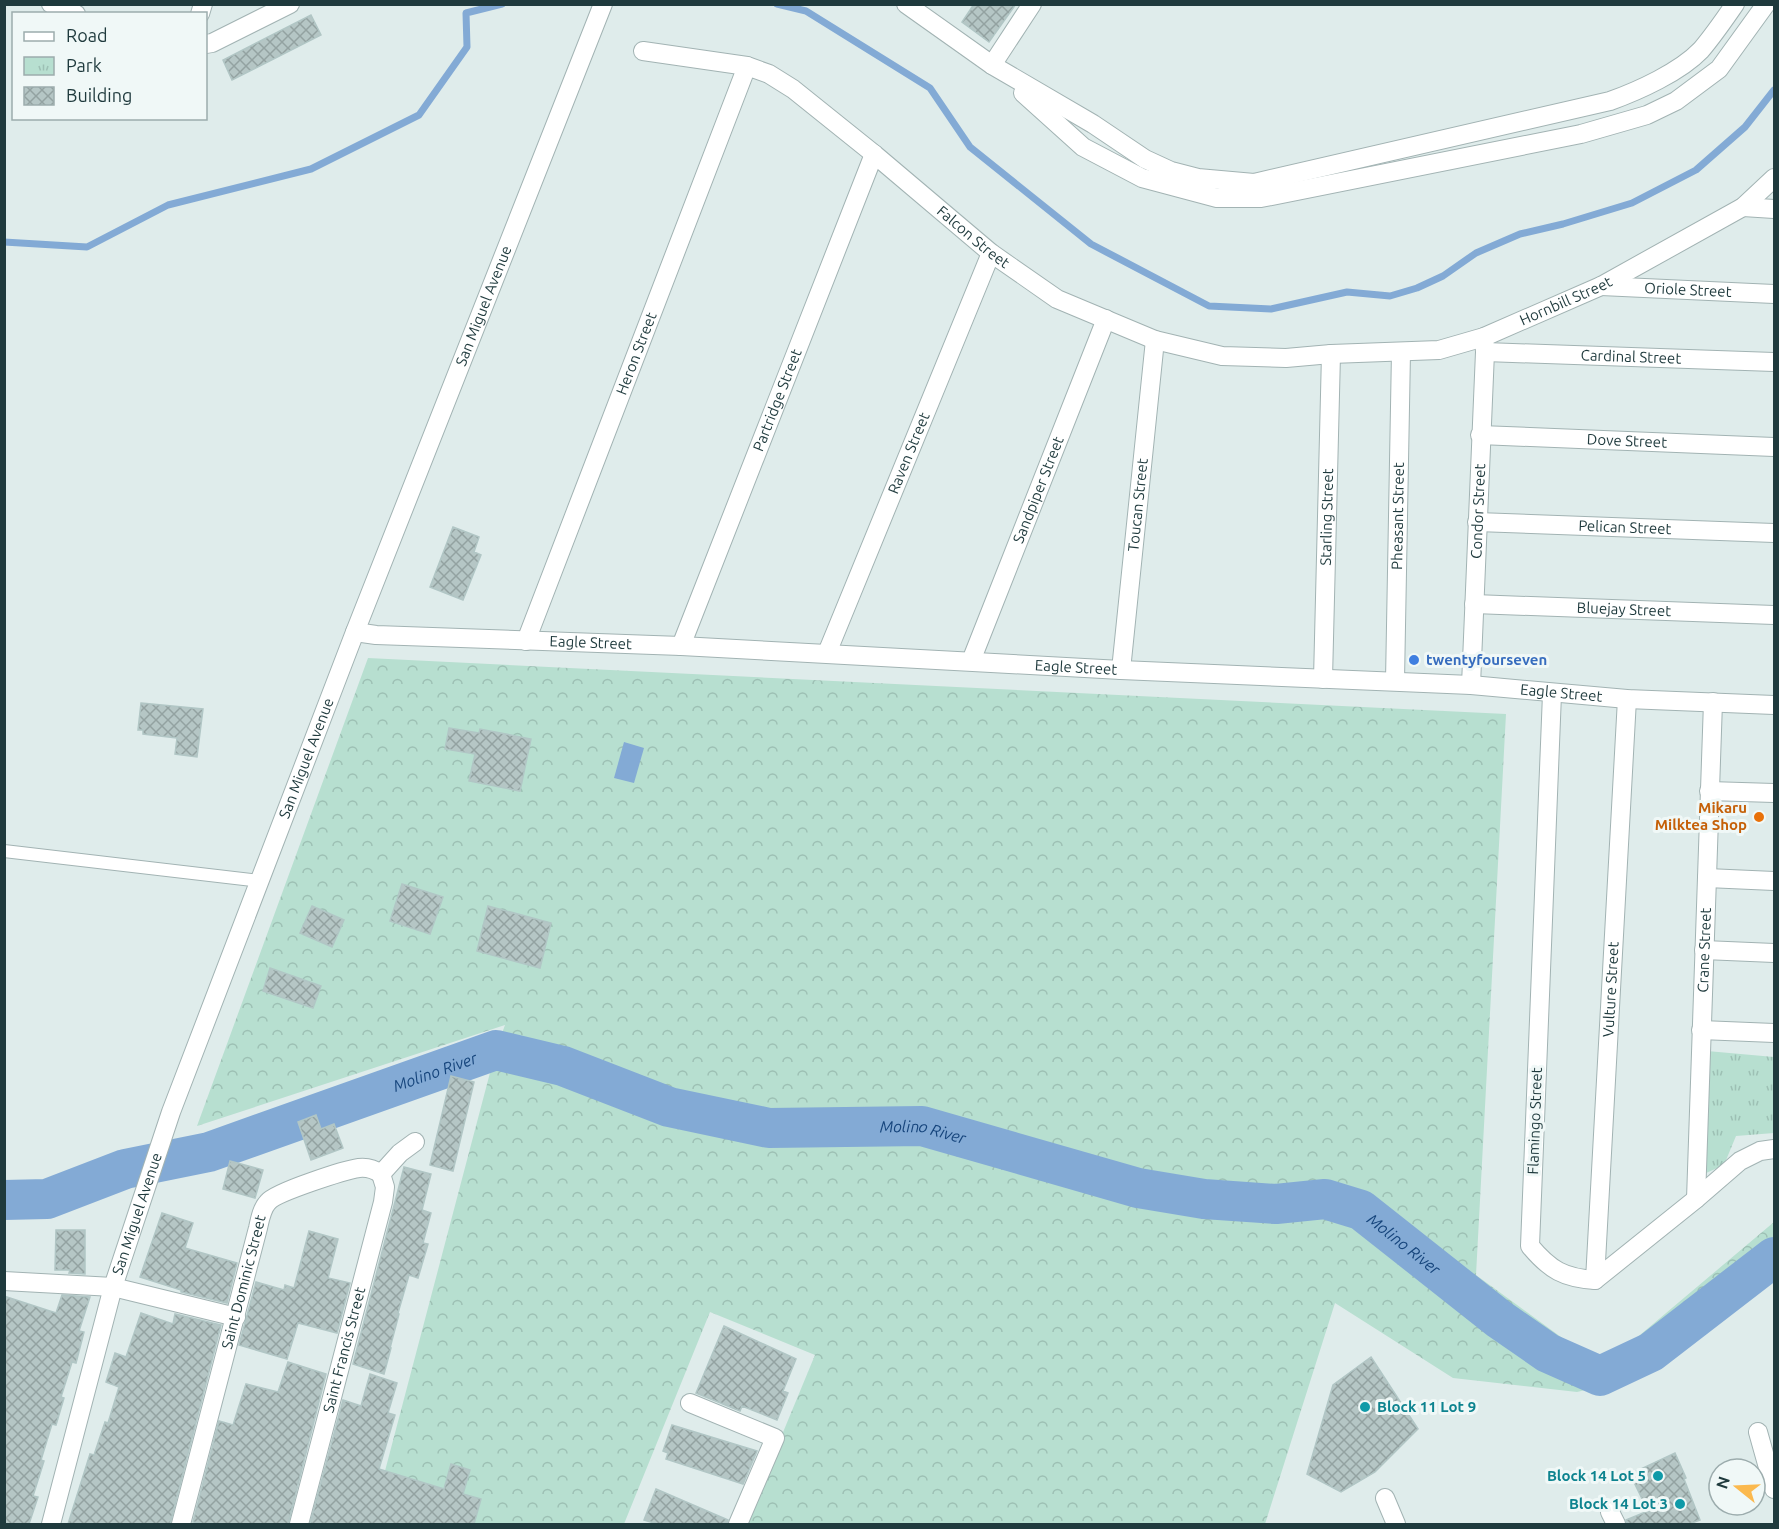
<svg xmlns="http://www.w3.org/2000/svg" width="1779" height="1529" font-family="Ubuntu,sans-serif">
<defs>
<pattern id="forest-crowns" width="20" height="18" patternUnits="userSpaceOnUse" patternTransform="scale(1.5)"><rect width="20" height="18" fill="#b7dfd0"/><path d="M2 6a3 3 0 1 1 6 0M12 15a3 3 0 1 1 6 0" fill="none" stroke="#9dc0b4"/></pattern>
<pattern id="park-tufts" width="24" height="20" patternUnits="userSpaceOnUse" patternTransform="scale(1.5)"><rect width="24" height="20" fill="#b7dfd0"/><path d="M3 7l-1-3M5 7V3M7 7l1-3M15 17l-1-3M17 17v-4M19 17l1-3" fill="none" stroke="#9dc0b4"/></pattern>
<pattern id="building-cross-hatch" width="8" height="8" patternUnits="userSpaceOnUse" patternTransform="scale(1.5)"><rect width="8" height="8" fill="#b5c6c5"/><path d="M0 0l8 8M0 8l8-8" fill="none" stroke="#93a2a1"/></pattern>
</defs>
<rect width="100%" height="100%" fill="#dfeceb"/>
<path fill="url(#forest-crowns)" d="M368,658L1506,714L1476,1275L1602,1367L1774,1222V1266L1708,1322L1653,1363L1614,1383L1577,1392L1453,1378L1335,1303L1265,1524H745L815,1355L710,1312L624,1524H371L496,1050L505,1025L197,1126Z"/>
<path fill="url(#park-tufts)" d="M1696,1050L1774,1057V1133L1736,1136L1724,1165L1695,1178Z"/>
<path fill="#83aad5" d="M624,742L644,748L634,783L614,778Z"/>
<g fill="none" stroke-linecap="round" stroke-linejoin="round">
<path stroke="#83aad5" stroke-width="7" d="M777,4L806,11L930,88L970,147L1091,244L1209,306L1271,309L1347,292L1390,296L1417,288L1443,276L1476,253L1520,234L1563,224L1632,203L1696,170L1745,127L1774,90
M4,242L87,247L168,205L311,169L419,115L467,47L466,13L502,4"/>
<path stroke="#83aad5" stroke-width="40" id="s1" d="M4,1200L47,1199L125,1169L209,1152L496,1050L563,1066L669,1107L769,1128L922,1126L1138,1188L1204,1199L1276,1204L1325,1199L1361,1210L1499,1319L1548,1353L1600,1376L1651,1352L1774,1257"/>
</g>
<path fill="url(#building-cross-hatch)" stroke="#b1c6c5" stroke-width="1.5" d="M974,4H1016L989,42L962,22Z
M311,15L321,35L232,80L223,60Z
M453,527L479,537L474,552L481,555L463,600L430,587Z
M141,703L203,709L197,757L175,754L177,738L143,734V730H138Z
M449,728L479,733L480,729L531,739L520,791L469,781L475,754L445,749Z
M402,884L443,897L430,934L390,921Z
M312,906L344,920L332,947L300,933Z
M488,906L551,923L540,968L477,951Z
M270,968L321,986L313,1008L263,991Z
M451,1076L474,1082L453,1171L430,1165Z
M316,1115L321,1129L334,1124L343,1148L311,1160L298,1122Z
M230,1161L263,1170L255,1198L223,1189Z
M404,1167L431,1174L422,1210L431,1213L423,1243L428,1244L418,1278L409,1275L398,1313L399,1314L390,1348H391L384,1374L353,1364Z
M162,1213L193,1223L185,1248L237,1263L227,1303L181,1292V1290L140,1277Z
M56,1230H85V1274L69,1273L70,1270H55Z
M309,1231L338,1239L328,1278L350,1283L337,1333L298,1323L287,1359L239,1345L256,1282L284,1290L285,1285L294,1288Z
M62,1295L90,1297L79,1331L84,1332L76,1363L72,1362L61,1397L64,1398L56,1425L52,1424L41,1460L44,1461L33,1496L38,1497L29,1524H4V1296L56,1313Z
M141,1313L173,1324L175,1314L221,1325L170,1524H68L90,1454L94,1455L105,1422L108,1423L119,1387L106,1382L115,1353L126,1357Z
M724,1326L796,1359L783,1391L788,1393L777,1420L742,1406L740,1411L696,1393Z
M1371,1357L1418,1429L1375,1472L1341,1492L1307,1474L1333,1385Z
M288,1362L326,1374L288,1524H204L193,1522L219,1421L233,1425L246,1384L278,1392Z
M370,1374L397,1383L388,1413L395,1415L379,1469L444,1489L451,1464L470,1470L463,1494L481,1499L474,1524H310L343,1400L361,1406Z
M672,1425L757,1451L743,1484L666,1459L668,1453L663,1451Z
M1675,1453L1686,1478L1684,1479L1700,1520L1689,1524H1627L1626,1520L1648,1511L1630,1474Z
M656,1489L728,1520L727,1524H657L644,1520Z"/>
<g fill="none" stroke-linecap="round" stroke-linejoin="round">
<defs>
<path id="lane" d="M4,851L260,881"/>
<g id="street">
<path d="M51,4L76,14"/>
<path d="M906,4L992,65L1093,124L1145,159L1171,171L1198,178L1254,183L1610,101C1638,91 1680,72 1701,50C1713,36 1724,20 1735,4"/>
<path d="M200,14L203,4"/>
<path d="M206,44L212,43L290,4"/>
<path id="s2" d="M643,51L747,66L769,74L793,89L874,154L991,253L1057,299L1155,340L1222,356L1286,358L1331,354L1439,350L1484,337L1601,286L1743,207L1774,178"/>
<path d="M992,65L1032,4"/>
<path d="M1023,93L1083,147L1142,178L1217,198H1261L1581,134L1647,115L1676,101L1719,69L1766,4"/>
<path d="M1743,207L1774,209"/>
<path id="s3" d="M1601,286L1774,294"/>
<path id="s4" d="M1485,352L1774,362"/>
<path id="s5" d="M1480,435L1774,447"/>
<path id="s6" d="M1477,522L1774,533"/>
<path id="s7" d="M1474,604L1774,615"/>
<path id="s8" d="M355,632L376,635L681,646L1121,670L1471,685L1627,699L1774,705"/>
<path id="s9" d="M526,641L747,66"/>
<path id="s10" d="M681,646L874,154"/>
<path id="s11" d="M827,653L991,253"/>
<path id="s12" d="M971,661L1106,319"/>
<path id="s13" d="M1121,670L1155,340"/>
<path id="s14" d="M1323,679L1331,354"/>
<path id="s15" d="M1395,681L1401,352"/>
<path id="s16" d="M1471,685L1485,352L1484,337"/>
<path d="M1552,694L1530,1246C1550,1270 1564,1278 1595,1280L1696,1199L1740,1161L1760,1151L1774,1149"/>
<path d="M1709,791L1774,793"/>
<path d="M1707,878L1774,881"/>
<path d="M1704,950L1774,953"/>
<path d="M1701,1030L1774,1033"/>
<path d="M381,1174L400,1153L415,1142"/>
<path id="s17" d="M1696,1199L1713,702"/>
<path id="s18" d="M1595,1280L1627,699"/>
<path d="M4,1281L113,1287L236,1317"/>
<path d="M690,1403L775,1438L738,1524"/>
<path d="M1758,1432L1774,1489"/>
<path d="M1385,1498L1396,1524"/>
<path d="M1610,1512L1616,1524"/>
<path id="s19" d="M51,1524L113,1287L171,1112L355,632L603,4"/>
<path id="s20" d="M181,1524L258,1228C260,1219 262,1208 268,1202C276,1192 345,1170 359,1168C368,1167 374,1169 381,1174"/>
<path id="s21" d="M299,1524L383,1202L385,1187L381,1174"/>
</g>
</defs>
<use href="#lane" stroke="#a2b3b3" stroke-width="14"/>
<use href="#street" stroke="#a2b3b3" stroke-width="20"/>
<use href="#lane" stroke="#fff" stroke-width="12"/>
<use href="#street" stroke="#fff" stroke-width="18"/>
</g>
<circle fill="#3f7fe0" stroke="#f0f8f7" stroke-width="2" cx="1414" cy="660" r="6"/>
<circle fill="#e8710a" stroke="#f0f8f7" stroke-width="2" cx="1759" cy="817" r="6"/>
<g fill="#0f9aa8" stroke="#f0f8f7" stroke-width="2">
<circle cx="1365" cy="1407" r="6"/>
<circle cx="1658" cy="1476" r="6"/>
<circle cx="1680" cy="1504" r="6"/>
</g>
<g text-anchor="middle" stroke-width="6" stroke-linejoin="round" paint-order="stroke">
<g font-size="15" fill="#1f3a3d" stroke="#f0f8f7">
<text dy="5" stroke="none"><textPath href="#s2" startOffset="390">Falcon Street</textPath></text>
<text dy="5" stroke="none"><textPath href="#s3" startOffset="87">Oriole Street</textPath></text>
<text dy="5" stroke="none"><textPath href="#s2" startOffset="1023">Hornbill Street</textPath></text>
<text dy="5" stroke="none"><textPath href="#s19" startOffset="1294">San Miguel Avenue</textPath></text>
<text dy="5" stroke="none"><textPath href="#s9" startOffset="308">Heron Street</textPath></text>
<text dy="5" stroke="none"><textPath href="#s4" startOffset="146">Cardinal Street</textPath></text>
<text dy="5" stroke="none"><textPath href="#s10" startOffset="264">Partridge Street</textPath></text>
<text dy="5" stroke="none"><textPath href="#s5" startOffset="147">Dove Street</textPath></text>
<text dy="5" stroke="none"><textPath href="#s11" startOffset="216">Raven Street</textPath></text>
<text dy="5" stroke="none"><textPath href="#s12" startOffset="184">Sandpiper Street</textPath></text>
<text dy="5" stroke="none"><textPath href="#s13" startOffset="166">Toucan Street</textPath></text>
<text dy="5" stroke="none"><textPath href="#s16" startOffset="174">Condor Street</textPath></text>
<text dy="5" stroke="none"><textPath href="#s14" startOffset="162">Starling Street</textPath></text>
<text dy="5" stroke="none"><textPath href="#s15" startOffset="165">Pheasant Street</textPath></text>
<text dy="5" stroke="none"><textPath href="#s6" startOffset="148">Pelican Street</textPath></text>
<text dy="5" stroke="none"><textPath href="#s7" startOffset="150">Bluejay Street</textPath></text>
<text dy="5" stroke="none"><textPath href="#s8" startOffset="236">Eagle Street</textPath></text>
<text dy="5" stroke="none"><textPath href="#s8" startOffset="722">Eagle Street</textPath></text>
<text dy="5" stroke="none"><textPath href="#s8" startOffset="1208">Eagle Street</textPath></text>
<text dy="5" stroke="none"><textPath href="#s19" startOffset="808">San Miguel Avenue</textPath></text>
<text dy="5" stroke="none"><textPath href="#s17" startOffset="249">Crane Street</textPath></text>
<text dy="5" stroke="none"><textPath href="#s18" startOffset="291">Vulture Street</textPath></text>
<text transform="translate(1535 1121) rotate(-88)" y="5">Flamingo Street</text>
<text dy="5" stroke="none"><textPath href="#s19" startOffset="322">San Miguel Avenue</textPath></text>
<text dy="5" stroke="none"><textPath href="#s20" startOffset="250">Saint Dominic Street</textPath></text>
<text dy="5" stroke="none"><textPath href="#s21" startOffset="180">Saint Francis Street</textPath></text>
</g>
<g font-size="15" font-weight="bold" fill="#366cbe" stroke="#f0f8f7" text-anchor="start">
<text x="1426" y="665">twentyfourseven</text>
</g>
<g font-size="15" font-weight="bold" fill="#c56008" stroke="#f0f8f7" text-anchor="end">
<text x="1747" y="813">Mikaru<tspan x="1747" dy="17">Milktea Shop</tspan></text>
</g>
<g font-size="15" font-weight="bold" fill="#0d838f" stroke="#f0f8f7" text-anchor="end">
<text x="1377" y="1412" text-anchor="start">Block 11 Lot 9</text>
<text x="1646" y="1481">Block 14 Lot 5</text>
<text x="1668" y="1509">Block 14 Lot 3</text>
</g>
<g font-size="16" font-style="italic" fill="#16457c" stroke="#f0f8f7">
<text dy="6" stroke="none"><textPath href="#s1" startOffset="452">Molino River</textPath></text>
<text dy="6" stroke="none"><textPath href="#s1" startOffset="956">Molino River</textPath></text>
<text dy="6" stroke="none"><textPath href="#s1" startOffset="1460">Molino River</textPath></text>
</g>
</g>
<rect width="1779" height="1529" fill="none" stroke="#1f3a3d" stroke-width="12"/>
<rect x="12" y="12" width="195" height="108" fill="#f0f8f7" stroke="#9cacad" stroke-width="1.5"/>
<rect x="24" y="32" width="30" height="9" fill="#ffffff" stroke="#9cacad" stroke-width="1.5"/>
<text x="66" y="42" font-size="18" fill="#1f3a3d">Road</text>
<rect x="24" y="57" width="30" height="18" fill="url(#park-tufts)" stroke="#9cacad" stroke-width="1.5"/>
<text x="66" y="72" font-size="18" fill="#1f3a3d">Park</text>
<rect x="24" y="87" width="30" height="18" fill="url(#building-cross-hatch)" stroke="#9cacad" stroke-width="1.5"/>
<text x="66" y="102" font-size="18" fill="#1f3a3d">Building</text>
<g transform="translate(1737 1487) rotate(288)"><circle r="28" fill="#f0f8f7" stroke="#9cacad" stroke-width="1.5"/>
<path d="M0-4.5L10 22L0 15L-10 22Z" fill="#fbb94e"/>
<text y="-9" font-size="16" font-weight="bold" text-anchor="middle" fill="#1f3a3d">N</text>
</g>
</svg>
